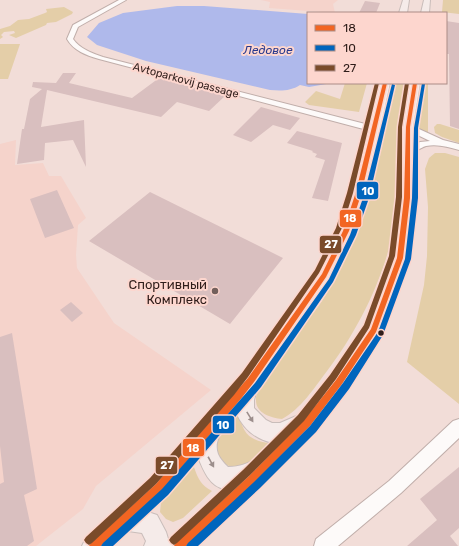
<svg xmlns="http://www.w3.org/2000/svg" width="459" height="546" font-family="Rubik,sans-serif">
<rect width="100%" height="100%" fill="#f2ddd8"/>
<path fill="#f5d3cb" d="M261,0H338L333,4L335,13L269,8L270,2Z
M16,140L15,165L43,163L49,176H61L86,218L78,225L76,255L77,268L114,323L211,390L96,486L83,509L36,546H0V144Z"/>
<path fill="#e4cea8" d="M443,0H459V14L442,12Z
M64,7L73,12L72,14L56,22L47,23L46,25L16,38L9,35L15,33L14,31L4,32L1,35L3,37L0,39V29L10,26L18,20L29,19L45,13L47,12L46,9Z
M0,44H20L8,79H0Z
M345,83H367L359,112L309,105L305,102L316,91L340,99Z
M392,83H405C399,121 400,160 398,198C394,258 363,324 327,371C314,388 301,409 282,419C271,418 255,413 256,399C257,383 310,319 322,301C365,236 375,157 392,83Z
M421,83H428V135L419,130L417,127Z
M440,124L459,130V143L442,137L435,133L434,127L437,124Z
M435,153H445L459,157V404L407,362L424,285L427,256L428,207L425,169L429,158Z
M239,411C242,435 250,441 274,444L252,465L237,470L221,462L216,450L215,435Z
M194,467C198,479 201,485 212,491L183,518L173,522L166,519L160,512L161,502L167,494Z"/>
<path fill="#afb9eb" d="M177,6H204L308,14V83H332L309,87L300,85C291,91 281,91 270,90L146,61L97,45L87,37L99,23L123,13Z"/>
<path fill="#d9bfbf" d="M365,1L380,3L376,13H359Z
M446,21L459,23V129L450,126L449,54H446Z
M63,73H76L69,83L132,98L159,78L225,96L209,111L177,102L161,117L47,90L41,127L84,120L86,167L73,140L45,143L44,160L17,164L22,129H24L30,99L42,89L32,87L33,82L56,83Z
M261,107L300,118L290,130L273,125L251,142L233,135Z
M297,131L342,143L328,201L312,198L325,160L315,157L317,154L312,152L313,151L287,143Z
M57,190L74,228L45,238L30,199Z
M150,192L283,258L230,324L89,241Z
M71,302L83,313L72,322L60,310Z
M12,333L37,489L24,495L34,541L27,546H0V484L4,482L0,446V337Z
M459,467V528L450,536L458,546H407L437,520L420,499Z"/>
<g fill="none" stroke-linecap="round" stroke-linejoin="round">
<defs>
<path id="minor" d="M119,0H126L78,27L73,39C80,49 92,53 103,57L377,127L378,129L374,132L371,131L99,59C86,55 74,51 67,39L73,25Z
M408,124L443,140L459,144V150C448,147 438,144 426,146C419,148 413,155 405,153L403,151L405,149L420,142L430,141L405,129L404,127Z
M459,419V438L401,493L338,546H314L316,539L389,481L453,421Z"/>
<path id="major" d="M403,0H409L407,13H399Z
M424,0H430L429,13H421Z
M380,83H390C379,132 371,183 353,230C333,283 290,338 258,385L254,400V408L266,420L272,423H280L301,414L333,376L367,326L393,258L401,198L403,127L410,83H420L413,127V198L407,258L380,335L345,388L314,430L260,487L196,546H144L146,541L142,533L128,531L111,546H82L86,538L151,479L230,391L245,374L318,271L339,231L352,195ZM236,412C243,429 255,439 273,443C259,457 249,467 228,467C225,464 220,459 218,454C212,439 228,422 236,412ZM198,457C203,470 210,487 225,489L171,538L169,542L166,532L157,515L148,512L167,495Z"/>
</defs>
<use href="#minor" stroke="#c0aeaa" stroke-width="2"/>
<use href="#major" stroke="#c9bdba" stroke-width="2"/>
<use href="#minor" fill="#fdfaf9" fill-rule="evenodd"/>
<use href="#major" fill="#f5ebe9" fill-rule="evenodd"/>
<defs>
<path id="bus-1" d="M383,83H387L361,195L349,231L326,277L254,382L240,400L162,490L101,546H89L91,543L156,484L234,394L248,378L322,274L343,231L355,195Z
M413,83H417L410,127V198L403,258L376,332L342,384L310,426L255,482L186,546H174L176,543L249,476L304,420L336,380L371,329L397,258L404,198L406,127Z"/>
<path id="bus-2" d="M422,83L425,84L418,128V198L411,259L383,335L349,389L316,432L260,488L198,546H186L188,543L254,482L310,426L343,383L378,332L405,259L412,198L414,128Z
M392,84L395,85L369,198L356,235L333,282L261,387L168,495L113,546H101L103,543L162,489L255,383L329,279L350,235L363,198Z"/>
<path id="bus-3" d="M375,83H379L353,193L342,228L319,273L248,377L234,395L156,484L92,543L89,545L86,543L84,540L86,537L150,478L228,389L242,373L315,270L336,228L347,193Z
M405,83H409L402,127V197L395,256L369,328L336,379L304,421L249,476L177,543L174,545L171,543L169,540L171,537L243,470L298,415L330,375L364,325L389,256L396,197L398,127Z"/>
</defs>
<use href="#bus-1" stroke="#fdd6ce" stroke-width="3"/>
<use href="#bus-2" stroke="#fdd6ce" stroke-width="3"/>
<use href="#bus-3" stroke="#fdd6ce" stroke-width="3"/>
<use href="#bus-1" fill="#f26522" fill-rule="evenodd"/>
<use href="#bus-2" fill="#0065bd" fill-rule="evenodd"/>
<use href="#bus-3" fill="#7a4b2a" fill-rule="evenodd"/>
</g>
<defs><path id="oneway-solid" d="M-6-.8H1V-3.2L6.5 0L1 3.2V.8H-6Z"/></defs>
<g fill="#9c8e8c">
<use href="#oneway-solid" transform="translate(250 417) rotate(58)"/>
<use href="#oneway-solid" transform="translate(211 462) rotate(61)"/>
</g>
<circle fill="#73605c" stroke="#fdd6ce" stroke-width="1.5" cx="215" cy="291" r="4"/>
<circle fill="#2f1d1a" stroke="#fdd6ce" stroke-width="1.5" cx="381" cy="333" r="3.5"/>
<g text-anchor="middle" stroke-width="4" stroke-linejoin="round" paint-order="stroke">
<g font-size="11" fill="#2f1d1a" stroke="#fdd6ce">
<text transform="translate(186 80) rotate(15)" y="4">Avtoparkovij passage</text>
</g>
<g font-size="12" font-style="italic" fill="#28388c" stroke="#fdd6ce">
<text x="268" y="54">Ледовое</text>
</g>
<g font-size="13" fill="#2f1d1a" stroke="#fdd6ce" text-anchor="end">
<text x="207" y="289">Спортивный<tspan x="207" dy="15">Комплекс</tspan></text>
</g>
</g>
<g stroke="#fdd6ce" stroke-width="1.5">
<rect x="356" y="181" width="23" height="19" rx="4" fill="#0065bd"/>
<rect x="339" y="209" width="23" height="19" rx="4" fill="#f26522"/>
<rect x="319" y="235" width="23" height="19" rx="4" fill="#7a4b2a"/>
<rect x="212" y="415" width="23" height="19" rx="4" fill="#0065bd"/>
<rect x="182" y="438" width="23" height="19" rx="4" fill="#f26522"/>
<rect x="155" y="456" width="23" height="19" rx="4" fill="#7a4b2a"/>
</g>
<g font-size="11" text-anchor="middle" font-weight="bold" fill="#fff">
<text x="368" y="195">10</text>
<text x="350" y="222">18</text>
<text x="331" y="248">27</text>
<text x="223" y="429">10</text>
<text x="193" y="452">18</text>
<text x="167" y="469">27</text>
</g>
<rect x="307" y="12" width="140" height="72" fill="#fdd6ce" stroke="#ab8c86"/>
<rect x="315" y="25" width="20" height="6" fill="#f26522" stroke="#ab8c86"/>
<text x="343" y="32" font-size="12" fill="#2f1d1a">18</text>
<rect x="315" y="45" width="20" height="6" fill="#0065bd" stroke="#ab8c86"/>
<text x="343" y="52" font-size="12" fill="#2f1d1a">10</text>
<rect x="315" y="65" width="20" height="6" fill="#7a4b2a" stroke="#ab8c86"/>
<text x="343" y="72" font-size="12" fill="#2f1d1a">27</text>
</svg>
